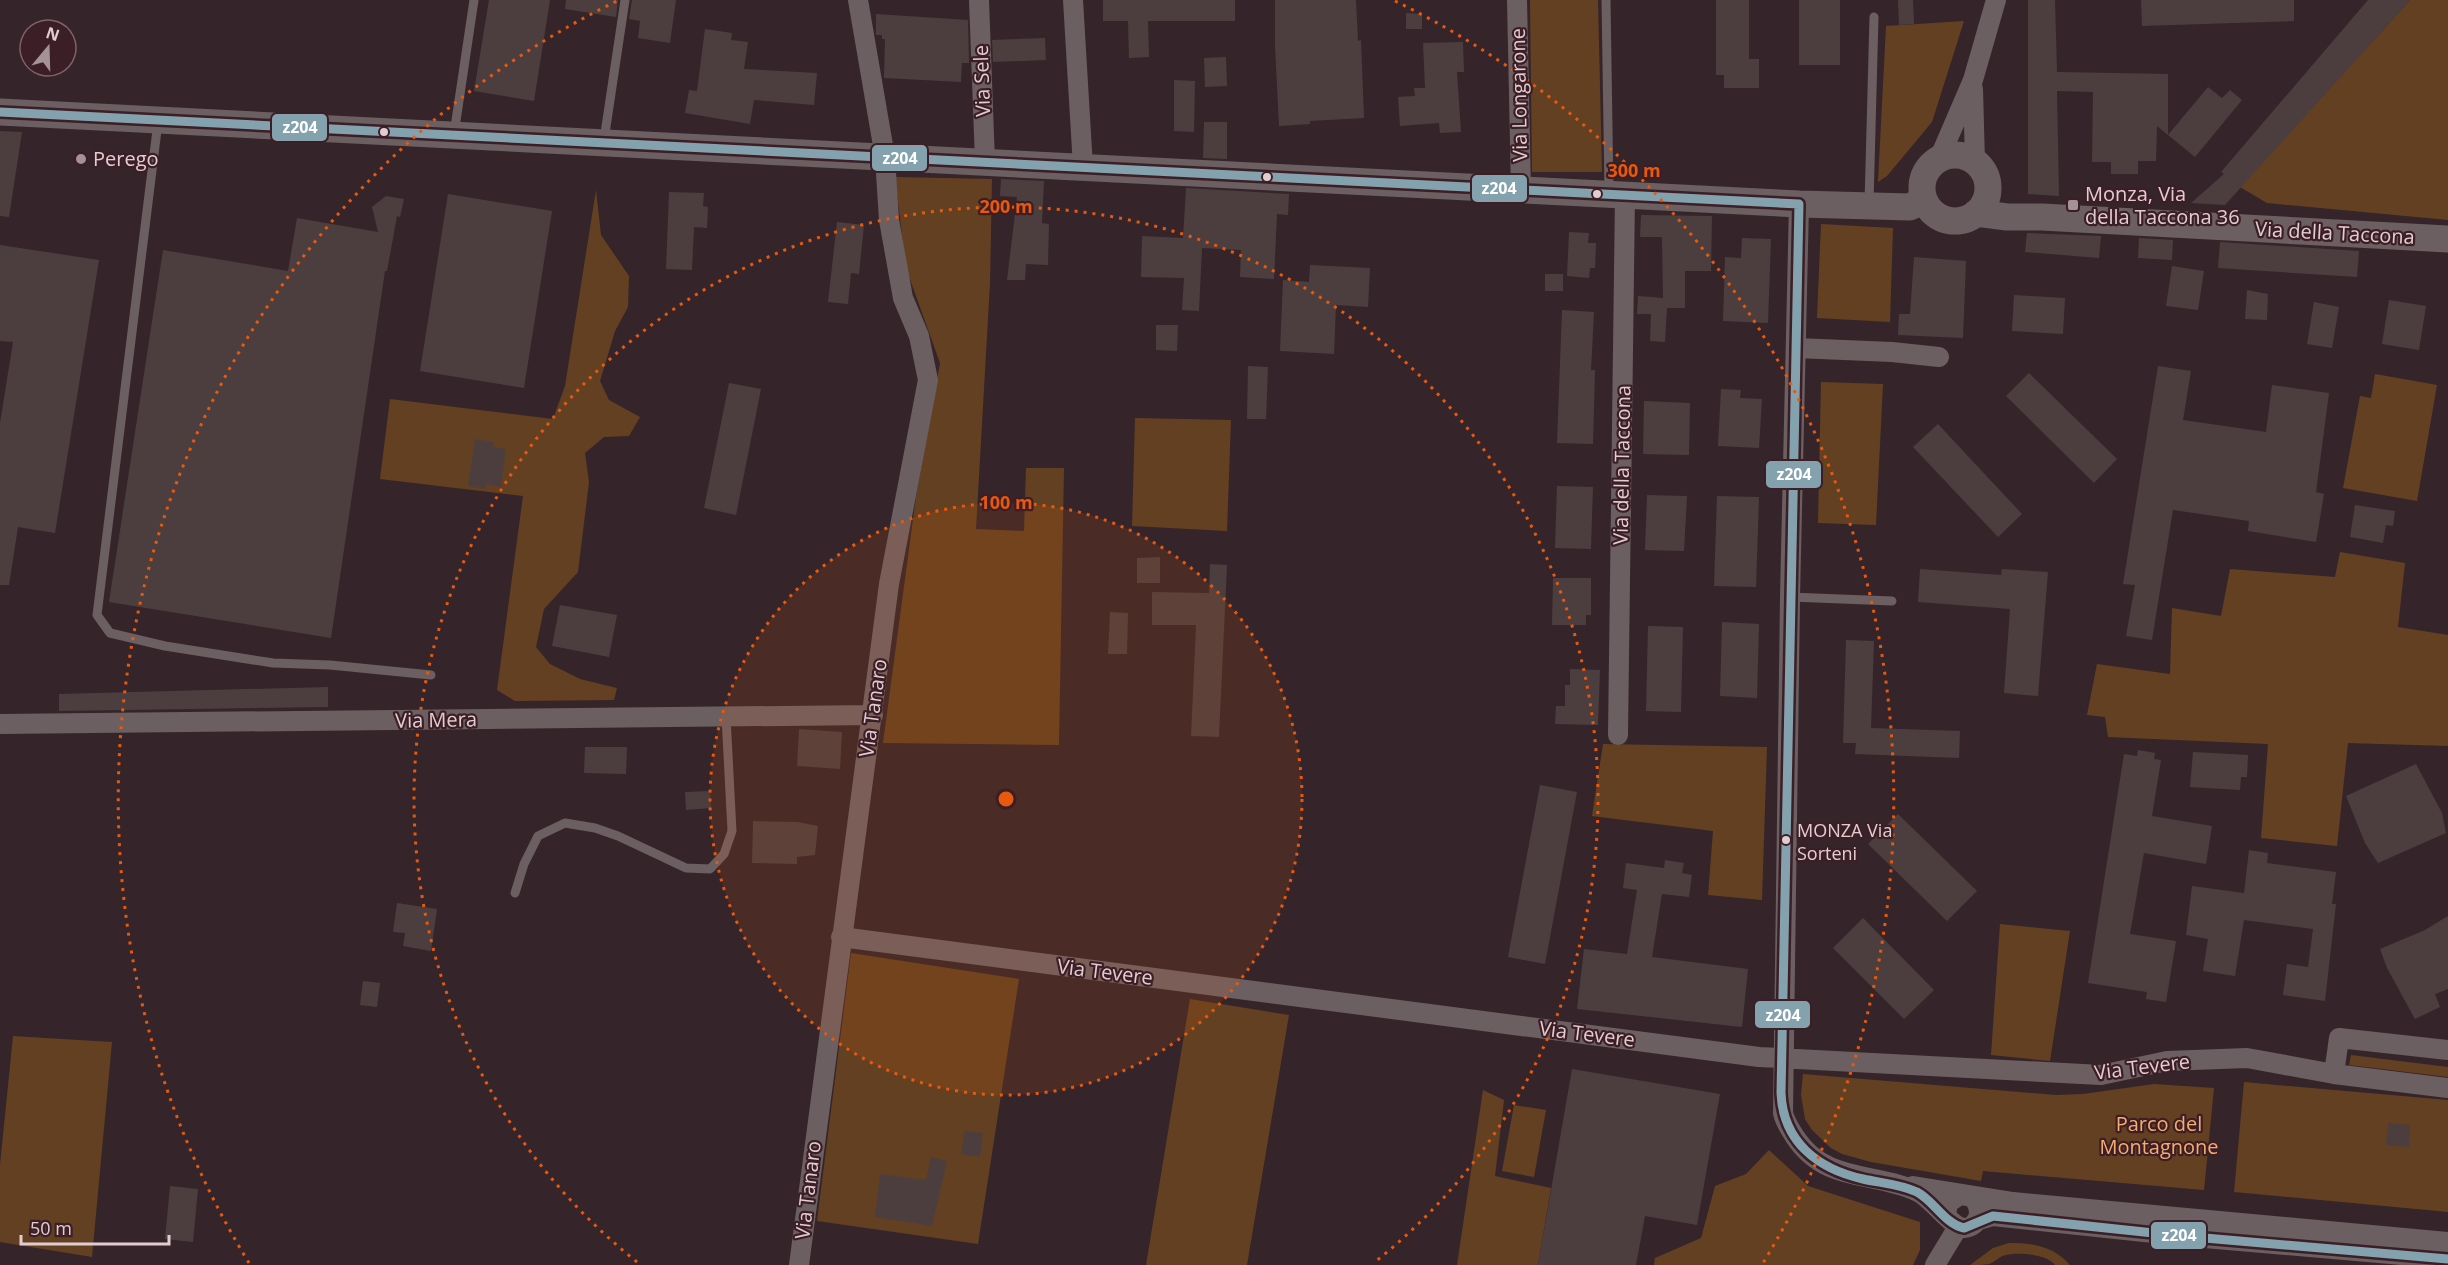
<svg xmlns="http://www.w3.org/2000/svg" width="2448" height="1265" font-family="'Open Sans',sans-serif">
<rect width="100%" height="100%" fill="#35252a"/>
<path fill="#644022" d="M1530,0H1598L1602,172H1532Z
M2410,0H2448V220L2267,203L2240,187Z
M1964,21L1932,122L1887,176L1878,182L1886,26Z
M895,177L992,179L990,283L976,529L1024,531L1026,468H1064L1059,745L883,743L916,497L940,363L906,268Z
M596,190L601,235L629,276L628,307L615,331L600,381L609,400L640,417L629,436L604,437L585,453L589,482L578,572L544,609L536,647L550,664L580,679L617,688L614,700L515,701L497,690L523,496L380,479L390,399L553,419L565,386Z
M1821,224L1893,228L1890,322L1817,318Z
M2375,374L2437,385L2417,501L2343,488L2360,396L2371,398Z
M1821,382L1883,384L1876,525L1818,523Z
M1135,418L1231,420L1227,531L1132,526Z
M2340,552L2405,563L2398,627L2448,635V746L2348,743L2337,846L2261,838L2268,744L2108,737L2105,717L2087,715L2097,664L2170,674L2172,608L2221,616L2230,569L2335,577Z
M1603,744L1767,747L1762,900L1708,895L1713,831L1592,816Z
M2000,924L2070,931L2050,1061L1991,1055Z
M851,953L1019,979L978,1244L817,1221Z
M1190,999L1289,1015L1247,1265H1146Z
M13,1036L112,1042L92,1257L0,1242V1165Z
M2351,1055L2448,1067V1077L2349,1065Z
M1803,1074L2056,1095L2083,1094L2154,1084L2214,1088L2204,1190L1983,1171L1981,1181L1871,1162L1842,1154L1831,1148L1812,1130L1805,1119L1801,1095Z
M2244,1082L2448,1100V1212L2234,1192Z
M1483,1090L1504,1100L1495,1176L1551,1188L1538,1265H1457Z
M1514,1105L1546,1110L1534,1177L1502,1171Z
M1769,1150L1808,1186L1920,1222V1250L1913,1265H1654L1655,1258L1701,1238L1715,1186L1746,1174Z
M2009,1243C2034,1243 2053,1246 2070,1265H2055C2047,1254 2019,1252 2006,1255C2000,1256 1995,1262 1989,1264C1984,1265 1976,1265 1970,1265L1993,1248Z"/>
<path fill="#4c3e3f" d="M489,0H550L534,101L474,91Z
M566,0H618L616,17L565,9Z
M632,0H676L670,43L638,38L640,21L629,19Z
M1103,0H1235V21H1148L1149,57L1129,58L1128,21H1103Z
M1275,0H1356L1358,41L1361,40L1364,118L1310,121V124L1279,126L1275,45Z
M1716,0H1749V59H1759V88H1724V75H1716Z
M1799,0H1840V65H1799Z
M1898,0H1913L1914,24L1899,25Z
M2028,0H2055L2057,72L2168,74V135L2157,126L2156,161H2138V174H2111V162H2092L2093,92L2057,91L2059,196L2028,194Z
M2141,0H2294V21L2142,26Z
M2368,0H2410L2225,205L2191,203L2224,174L2221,172Z
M1406,13L1422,14V29H1406Z
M876,14L968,20L969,63H962L961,82L884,78L885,39H882V35H876Z
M705,29L732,33L731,40L748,42L744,69L817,73L814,105L754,100L750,124L685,113L689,90L697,91Z
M1045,38L1046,60L993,62L992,40Z
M1463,42L1464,72H1457L1461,132L1440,133L1439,123L1400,126L1398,97L1415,96L1414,88H1425L1423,43Z
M1226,57L1227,86L1205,87L1204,58Z
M1174,80L1195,81L1194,132L1174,131Z
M2208,87L2222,98L2230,90L2242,100L2195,157L2168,135Z
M1204,122H1227V159L1203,158Z
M0,131L22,132L9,217L0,216Z
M1001,179L1044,181L1042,223L1049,224L1048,265L1026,264L1025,280H1007L1017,197L1000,196Z
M1186,188L1289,194L1288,215L1277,214L1274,279L1240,277L1241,250L1202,248L1199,311L1182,310L1184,278L1141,277L1142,236L1183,238Z
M669,192L704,193L703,206L708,207L707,228L694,227L692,270L666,269Z
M448,194L552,211L524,388L420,371Z
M386,196L404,199L400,217L397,216L387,271H385L331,638L109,602L163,250L288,271L297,218L378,232L372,207Z
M1641,215L1712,216L1711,271H1685V308H1667L1665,342L1650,341L1651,314H1637L1638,296L1663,298L1662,237H1640Z
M837,222L864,225L859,274L851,273L848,304L828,302Z
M1569,232L1589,233L1588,243H1596L1595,268H1590L1589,278L1567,276Z
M2027,233L2101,236L2099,258L2025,252Z
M1742,238L1771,239L1768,323L1723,321L1725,257L1741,258Z
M2139,238L2173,240L2172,260L2138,258Z
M2220,242L2359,251L2357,277L2218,268Z
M0,245L99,260L55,533L18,527L9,585H0V423L13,342L0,341Z
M1914,257L1966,261L1963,338L1898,335L1899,314H1910Z
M1310,265L1370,268L1368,307L1336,305L1334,354L1280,351L1283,280L1309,282Z
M2172,266L2204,271L2198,310L2166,306Z
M1545,274H1563V291H1545Z
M2247,290L2268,294L2267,320L2245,319Z
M2014,295L2065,298L2063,334L2012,331Z
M2389,300L2426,306L2419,350L2382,344Z
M2314,302L2339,307L2332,348L2307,344Z
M1562,310L1594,312L1591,370H1595L1593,444L1557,443Z
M1156,325H1178L1177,351L1156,350Z
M1248,366L1268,367L1266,419H1247Z
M2158,366L2191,371L2183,420L2266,432L2272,385L2329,393L2316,492L2324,494L2316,542L2248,531L2249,521L2173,510L2152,640L2126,636L2135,585L2123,584Z
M2029,373L2117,459L2094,483L2006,396Z
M729,383L761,389L736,515L704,508Z
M1721,389L1741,390L1740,398L1762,399L1759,448L1718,446Z
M1644,401L1690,403L1689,455L1643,454Z
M1938,424L2022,514L1998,537L1913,447Z
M475,439L494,442L493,447L506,449L501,487L486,484L485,489L468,486Z
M1557,486L1593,487L1591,549L1555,548Z
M1647,495L1687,496L1684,551L1645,550Z
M1717,496L1759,497L1756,587L1714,586Z
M2355,505L2395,511L2393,526L2386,525L2383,543L2350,537Z
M1160,557V583H1137V558Z
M1210,564L1227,565L1219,737L1191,736L1196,625H1152V592L1209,593Z
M1920,569L2001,575L2002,569L2048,572L2038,696L2004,693L2010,609L1918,602Z
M1553,578H1591V615H1586V625H1552Z
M560,605L617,615L609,657L552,646Z
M1110,612L1128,613L1127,654H1108Z
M1722,622L1759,624L1757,698L1720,696Z
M1648,626L1683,627L1681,712L1646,711Z
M1846,640L1874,641L1871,728L1960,731L1959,758L1855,754L1856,743H1843Z
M1570,669L1600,670L1598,725L1555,724L1556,706H1565V685H1570Z
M328,687V707L59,711V694Z
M799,729L842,732L840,769L797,766Z
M585,747H627L626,774L584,773Z
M2138,750L2155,753L2154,759L2161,760L2152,816L2212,826L2206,864L2144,853L2130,934L2176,941L2166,1002L2146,999L2147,992L2088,983L2124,754L2137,756Z
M2193,752L2248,755L2247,777H2241L2240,790L2190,787Z
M2416,764L2442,813L2446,833L2378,863L2365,843L2346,796Z
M1540,785L1577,792L1545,964L1508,957Z
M710,791L711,808L686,810L685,792Z
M1898,814L1977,891L1947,921L1868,844Z
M753,821L798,822L818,826L815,855L797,857V864L752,863Z
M2249,850L2268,853L2267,863L2336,872L2332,904H2336L2325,1001L2283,995L2287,964L2308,967L2313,929L2244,920L2235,976L2203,971L2208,939L2186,935L2192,886L2244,893Z
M1665,860L1684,863L1682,873L1692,875L1689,897L1662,894L1652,957L1748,969L1742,1027L1577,1009L1584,949L1627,954L1637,890L1623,888L1626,863L1664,868Z
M397,903L437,909L431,951L403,946L405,933L393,932Z
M2448,916V989L2435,994L2440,1007L2415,1019L2387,968L2380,949L2425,930Z
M1863,918L1934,990L1904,1019L1833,948Z
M363,981L380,983L377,1007L360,1005Z
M1572,1069L1720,1094L1697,1225L1645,1216L1636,1265H1538Z
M2388,1123L2410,1125L2409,1147L2386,1145Z
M965,1131L983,1133L980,1157L961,1154Z
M931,1157L947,1161L932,1226L875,1217L880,1174L926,1180Z
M170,1186L198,1189L193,1242L165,1239Z"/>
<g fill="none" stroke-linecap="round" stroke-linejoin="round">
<path stroke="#6b5f62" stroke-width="9" d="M1606,0L1609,193
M158,122L97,615L110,633L165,646L273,663L330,665L431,675
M454,134L474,0
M604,140L625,0
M1869,203L1874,17
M1790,597L1892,601
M515,893L524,864L538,836L565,823L595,828L618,836L686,868L710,869L724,854L732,831L726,717"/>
<path stroke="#6b5f62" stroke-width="20" d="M979,0L985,162
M1073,0L1083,167
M1517,0L1521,190
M1973,89L1975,162
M1939,159L1973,80L1996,0
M1799,204L1790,597L1783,1113C1785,1122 1790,1129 1795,1137C1826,1184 1874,1171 1918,1192C1932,1199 1954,1229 1964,1228C1981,1227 1983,1207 1972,1197L1960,1195L1948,1203L1946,1215
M1796,348L1892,352L1939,357
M0,724L873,715
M1618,735L1625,195
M841,937L1759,1057L2101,1075L2167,1061L2247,1058L2334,1074L2448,1088
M2334,1074L2339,1038L2448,1050
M1913,1186L2013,1202L2448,1242
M1976,1221L1993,1216L2182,1236L2448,1259
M799,1265L889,584L928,380L919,336L903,298L889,220L885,157L858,0
M1935,1265L1958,1227"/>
<path stroke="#6b5f62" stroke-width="27" d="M0,112L1799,204L1910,207L1924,199
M1922 188a33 33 0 1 1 66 0a33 33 0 1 1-66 0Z
M1976,213L2007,217H2042L2448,239"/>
<defs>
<path id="bus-1" d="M0,112L1799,204
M1799,204L1781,1093C1783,1142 1818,1169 1863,1179C1881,1183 1900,1184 1917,1192C1934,1201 1945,1224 1964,1228L1993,1216L2182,1236L2448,1259"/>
</defs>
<use href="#bus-1" stroke="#3c1e26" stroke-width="14"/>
<use href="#bus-1" stroke="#84a2ae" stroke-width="9"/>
</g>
<circle cx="1006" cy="799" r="296" fill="#e8590c" fill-opacity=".12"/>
<g fill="none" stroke="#e8590c" stroke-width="3" stroke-dasharray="3 6">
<circle cx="1006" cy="799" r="296"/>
<path d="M637 1262A592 592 0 1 1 1375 1262"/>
<path d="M249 1263A888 888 0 0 1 617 1M1395 1A888 888 0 0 1 1763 1263"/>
</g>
<g fill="#e1cdd1" stroke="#3c1e26" stroke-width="2">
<circle cx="384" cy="132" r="5"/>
<circle cx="1267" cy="177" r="5"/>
<circle cx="1597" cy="194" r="5"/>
<circle cx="1786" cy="840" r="5"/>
</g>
<g fill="#a59297" stroke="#3c1e26" stroke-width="2">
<circle cx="81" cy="159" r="6"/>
<rect x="2067" y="199" width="12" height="12" rx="3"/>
</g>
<g text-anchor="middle" stroke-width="4.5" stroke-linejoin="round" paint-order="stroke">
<g font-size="18" fill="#e1cdd1" stroke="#3c1e26" text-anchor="start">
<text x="1797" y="837">MONZA Via<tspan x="1797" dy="23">Sorteni</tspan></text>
</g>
<g font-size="20" fill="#e1cdd1" stroke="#3c1e26">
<text transform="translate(982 81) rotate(-92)" y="7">Via Sele</text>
<text transform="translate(1519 95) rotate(-91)" y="7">Via Longarone</text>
<text transform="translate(2335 233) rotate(3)" y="7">Via della Taccona</text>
<text transform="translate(1622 465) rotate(-89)" y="7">Via della Taccona</text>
<text transform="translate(873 708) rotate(-82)" y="7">Via Tanaro</text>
<text transform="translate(436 720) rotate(-1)" y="7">Via Mera</text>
<text transform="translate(1105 972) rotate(7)" y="7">Via Tevere</text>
<text transform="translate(1587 1034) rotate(7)" y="7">Via Tevere</text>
<text transform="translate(2142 1067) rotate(-7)" y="7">Via Tevere</text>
<text transform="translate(808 1190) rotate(-83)" y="7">Via Tanaro</text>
</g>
<g font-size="20" fill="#e1cdd1" stroke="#3c1e26" text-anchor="start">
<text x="93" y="166">Perego</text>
<text x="2085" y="201">Monza, Via<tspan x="2085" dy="23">della Taccona 36</tspan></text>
</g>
<g font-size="20" fill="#f6ac6d" stroke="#3c1e26">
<text x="2159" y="1131">Parco del<tspan x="2159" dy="23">Montagnone</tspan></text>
</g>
</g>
<circle cx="1006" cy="799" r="9" fill="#e8590c" stroke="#3c1e26" stroke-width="3"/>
<g font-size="18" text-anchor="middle" font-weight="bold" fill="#e8590c" stroke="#3c1e26" stroke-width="4.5" stroke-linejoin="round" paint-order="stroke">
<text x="1634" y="177">300 m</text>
<text x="1006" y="213">200 m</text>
<text x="1006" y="509">100 m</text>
</g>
<g stroke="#3c1e26" stroke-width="2">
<rect x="271" y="113" width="57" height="29" rx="6" fill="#84a2ae"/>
<rect x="871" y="144" width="57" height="28" rx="6" fill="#84a2ae"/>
<rect x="1471" y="174" width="57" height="29" rx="6" fill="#84a2ae"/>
<rect x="1765" y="460" width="57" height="29" rx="6" fill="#84a2ae"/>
<rect x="1754" y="1000" width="57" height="29" rx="6" fill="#84a2ae"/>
<rect x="2150" y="1221" width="57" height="29" rx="6" fill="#84a2ae"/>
</g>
<g font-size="16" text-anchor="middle" font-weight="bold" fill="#fff">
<text x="300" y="133">z204</text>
<text x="900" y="164">z204</text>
<text x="1499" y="194">z204</text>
<text x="1794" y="480">z204</text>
<text x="1783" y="1021">z204</text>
<text x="2179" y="1241">z204</text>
</g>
<g transform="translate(48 48) rotate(19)"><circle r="28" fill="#3c1e26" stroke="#7e646a" stroke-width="1.5"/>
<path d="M0-4.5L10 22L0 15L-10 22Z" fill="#a59297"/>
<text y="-9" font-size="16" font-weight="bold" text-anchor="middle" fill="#e1cdd1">N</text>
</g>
<path d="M21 1235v9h148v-9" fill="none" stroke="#e1cdd1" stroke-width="3"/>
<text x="30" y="1235" font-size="18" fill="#e1cdd1" stroke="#3c1e26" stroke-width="4.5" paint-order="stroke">50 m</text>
</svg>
